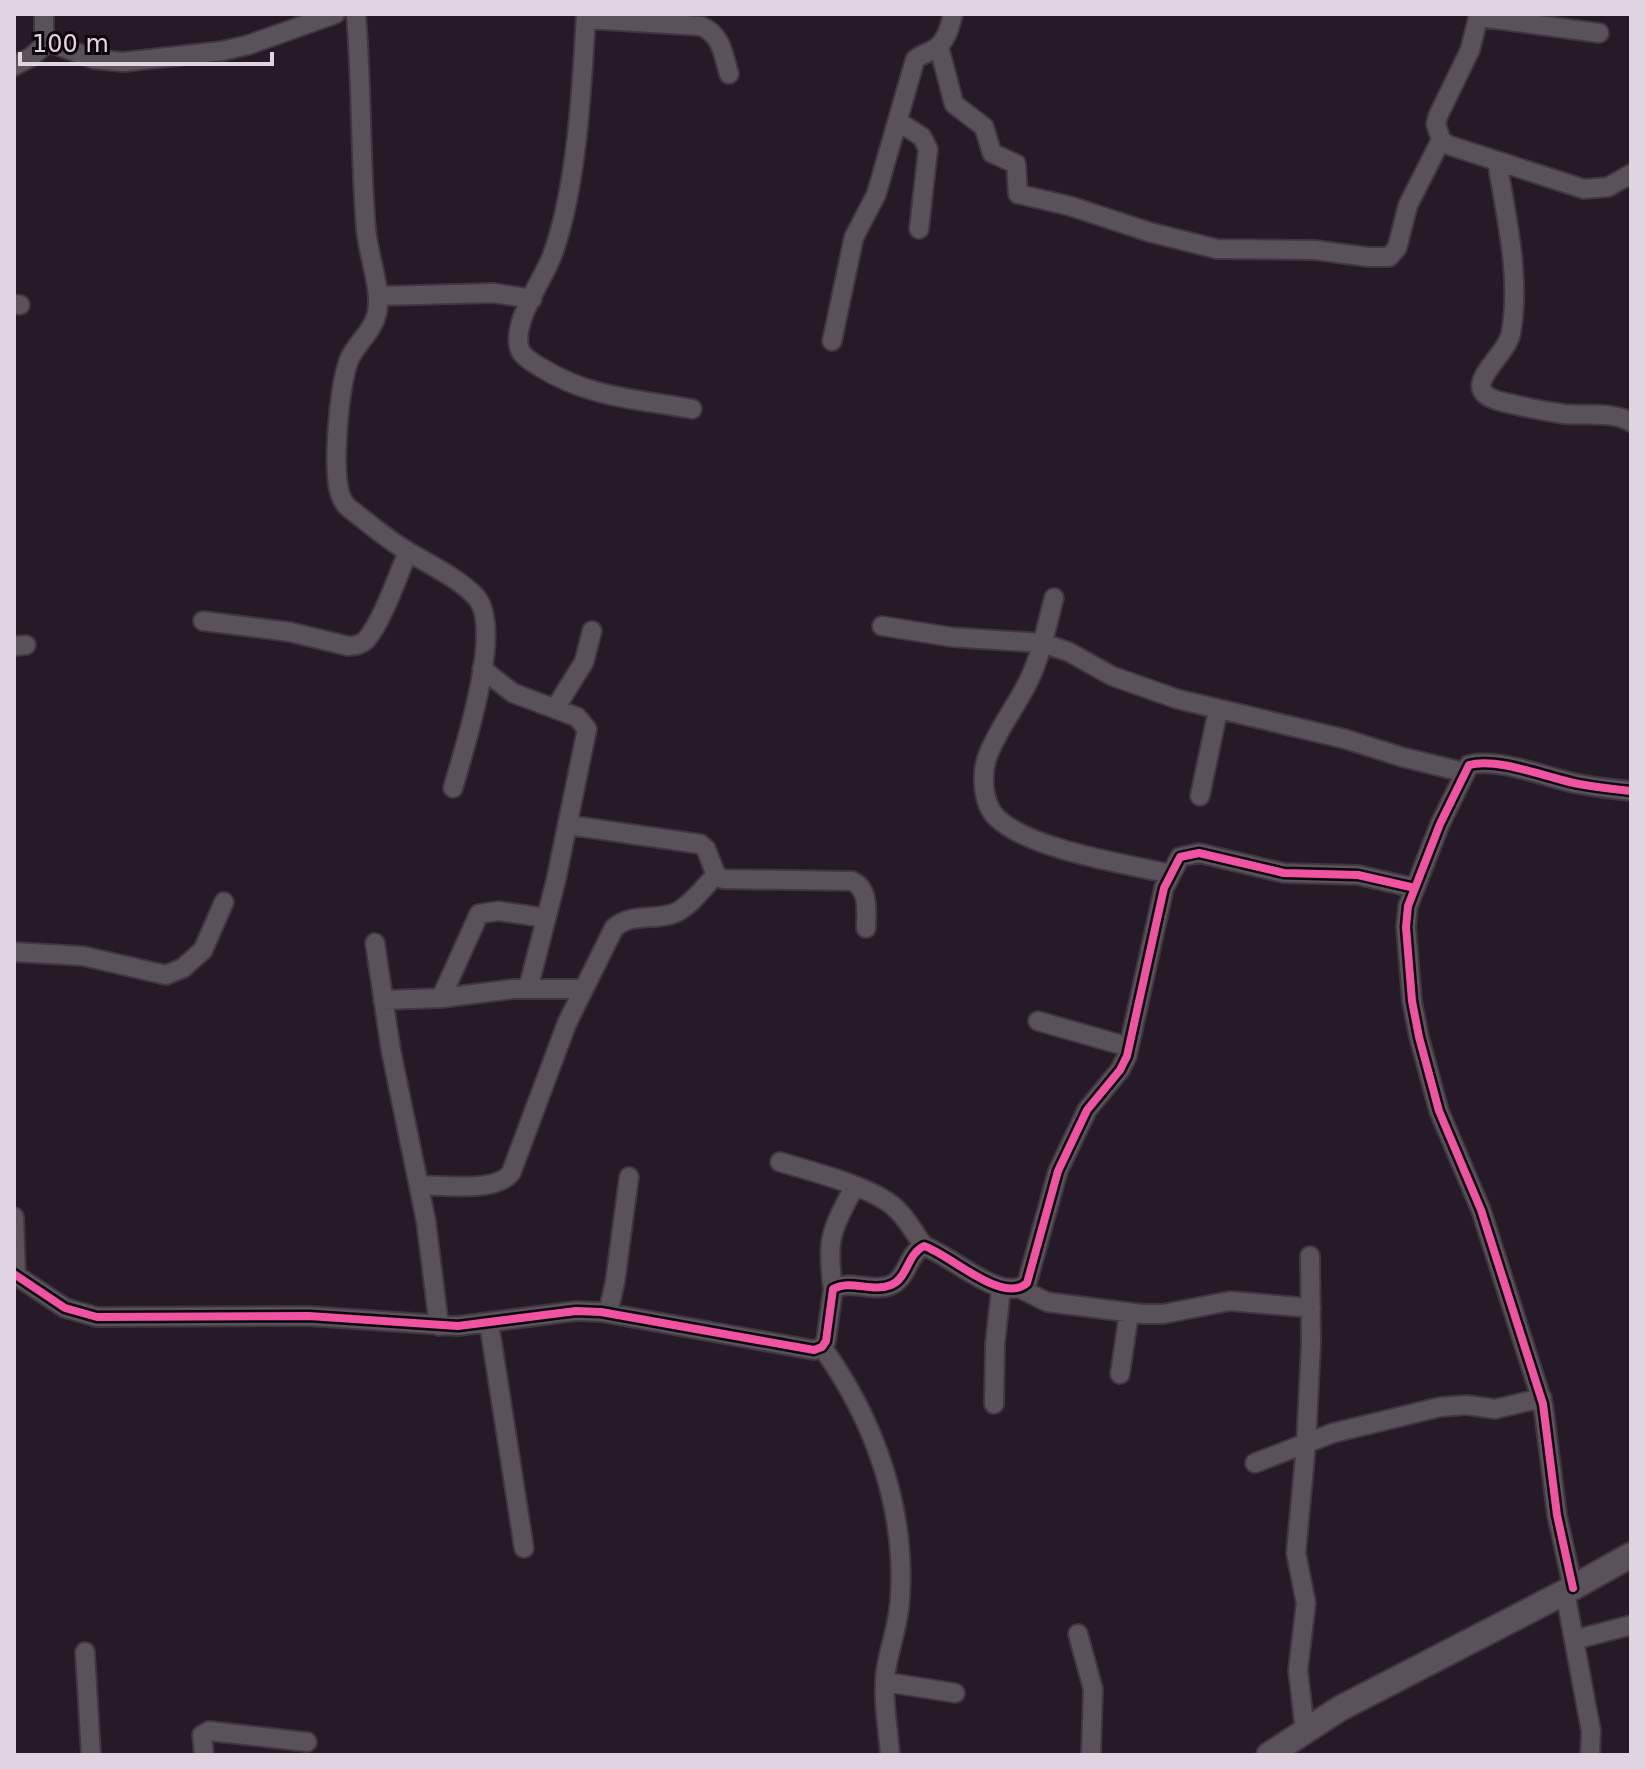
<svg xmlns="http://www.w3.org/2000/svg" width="1645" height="1769" font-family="'DejaVu Sans',sans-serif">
<rect width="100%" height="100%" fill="#251a26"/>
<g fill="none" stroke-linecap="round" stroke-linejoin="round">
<defs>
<path id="minor" d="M44,14V32L48,42L94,59L123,62L222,51L248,45L335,14
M356,14C362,85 360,157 366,229C368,255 382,289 377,313C373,332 356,343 349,360C339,387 332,467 340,494C342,500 345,505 350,509C366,521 382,535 399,546C422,561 458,577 476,597C504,628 464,749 453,788
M586,14C582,87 577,188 552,256C543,280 508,327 521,352C525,358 533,363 540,367C590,398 636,399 692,409
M1479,14L1470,50L1438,116L1436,124L1441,140L1448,145L1584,189L1608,187L1631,174
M1479,17L1599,33
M586,19L701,26C722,35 723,54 729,74
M939,47L954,104L984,127L992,153L1016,164L1018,194L1070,206L1149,232L1217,249L1315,250L1368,257H1389L1397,248L1408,205L1441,140
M14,66L31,57L48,42
M899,122L922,137L928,149L919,229
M1497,161C1506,216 1521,277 1511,333C1506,359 1452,390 1503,402C1523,407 1544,411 1564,414C1585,416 1612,411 1631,422
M378,296L494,293L532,299
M14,304L20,305
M832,341L854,237L876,195L915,60C921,54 926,54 933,50C946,43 950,27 953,14
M1054,598C1047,625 1041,655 1029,680C1017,705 998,729 988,755C981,773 982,804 997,818C1031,850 1123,863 1170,874
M203,621L290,632L348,646C355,646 361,645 366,640C382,622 398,575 408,552
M882,626L951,637L1042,643L1069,652L1112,676L1177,699L1345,739L1402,757L1463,772
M14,646L26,645
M482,669L513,693L577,717L587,729L556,880L528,989
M556,707L584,662L592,631
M1200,796L1218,710
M568,825L700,844L706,849L716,875L723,879L852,881C870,889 866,912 866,928
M375,943L391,1051L426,1221L439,1326
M14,952L83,956L166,975L183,968L203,950L224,902
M441,998L479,914L498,911L546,918
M383,1000L441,998L513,989H582
M1038,1021L1129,1047
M780,1162C811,1171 869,1186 893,1206C906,1216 914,1233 924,1246
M419,1185C443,1185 495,1193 511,1173L567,1023L614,928C633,911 656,922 677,912C692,904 704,887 716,875
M14,1217L16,1275
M14,1274L65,1308L97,1317L309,1316L458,1326L576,1311L601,1312L814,1350L822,1347L826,1341L833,1289C851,1279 872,1293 891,1285C908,1278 907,1254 924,1246C951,1255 1002,1305 1027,1283L1058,1171L1087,1110L1120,1070L1127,1056L1164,888L1180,857L1199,853L1284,873L1358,875L1415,888
M833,1289C826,1238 831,1232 854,1187
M1021,1289L1047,1302L1142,1314H1163L1230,1301L1311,1308
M608,1313L615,1282L629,1177
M489,1323L524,1548
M822,1347C874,1419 906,1508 900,1598C899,1623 890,1645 886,1670C882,1697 888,1727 890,1755
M1120,1374L1129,1313
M994,1404L995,1344L1001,1289
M1255,1463L1333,1433L1440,1407L1467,1405L1495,1409L1542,1398
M1573,1588L1557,1515L1543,1404L1481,1210L1439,1111L1419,1037L1412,1001L1406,927L1408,906L1440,824L1469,765C1496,757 1546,777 1574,783C1593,787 1612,789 1631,791
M1565,1592L1591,1731L1590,1755
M1078,1634L1093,1689L1091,1755
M1574,1640L1631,1625
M85,1652L91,1755
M885,1682L955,1693
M1305,1732L1298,1670L1306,1603L1296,1553L1306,1445L1311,1343L1310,1256
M204,1755L202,1735L209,1731L307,1742"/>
<path id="secondary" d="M1269,1755L1339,1709L1565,1592L1631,1555"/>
</defs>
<use href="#minor" stroke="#3f3740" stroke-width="22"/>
<use href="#secondary" stroke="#3f3740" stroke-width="28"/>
<use href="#minor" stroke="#5a525b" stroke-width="18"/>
<use href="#secondary" stroke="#5a525b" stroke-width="24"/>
<defs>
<path id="cycleway" d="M14,1274L65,1308L97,1317L309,1316L458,1326L576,1311L601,1312L814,1350L822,1347L826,1341L833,1289C851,1279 872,1293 891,1285C908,1278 907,1254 924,1246C951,1255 1002,1305 1027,1283L1058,1171L1087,1110L1120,1070L1127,1056L1164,888L1180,857L1199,853L1284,873L1358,875L1415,888
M1573,1588L1557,1515L1543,1404L1481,1210L1439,1111L1419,1037L1412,1001L1406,927L1408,906L1440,824L1469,765C1496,757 1546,777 1574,783C1593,787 1612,789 1631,791"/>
</defs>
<use href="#cycleway" stroke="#0d050d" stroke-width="13"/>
<use href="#cycleway" stroke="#f153a3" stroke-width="8"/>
</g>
<rect width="1645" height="1769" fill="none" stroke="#e1d4e1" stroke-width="32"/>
<path d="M20 52v12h252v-12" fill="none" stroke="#e1d4e1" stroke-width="4"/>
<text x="32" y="52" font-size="24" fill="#e1d4e1" stroke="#0d050d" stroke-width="6" paint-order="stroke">100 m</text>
</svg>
